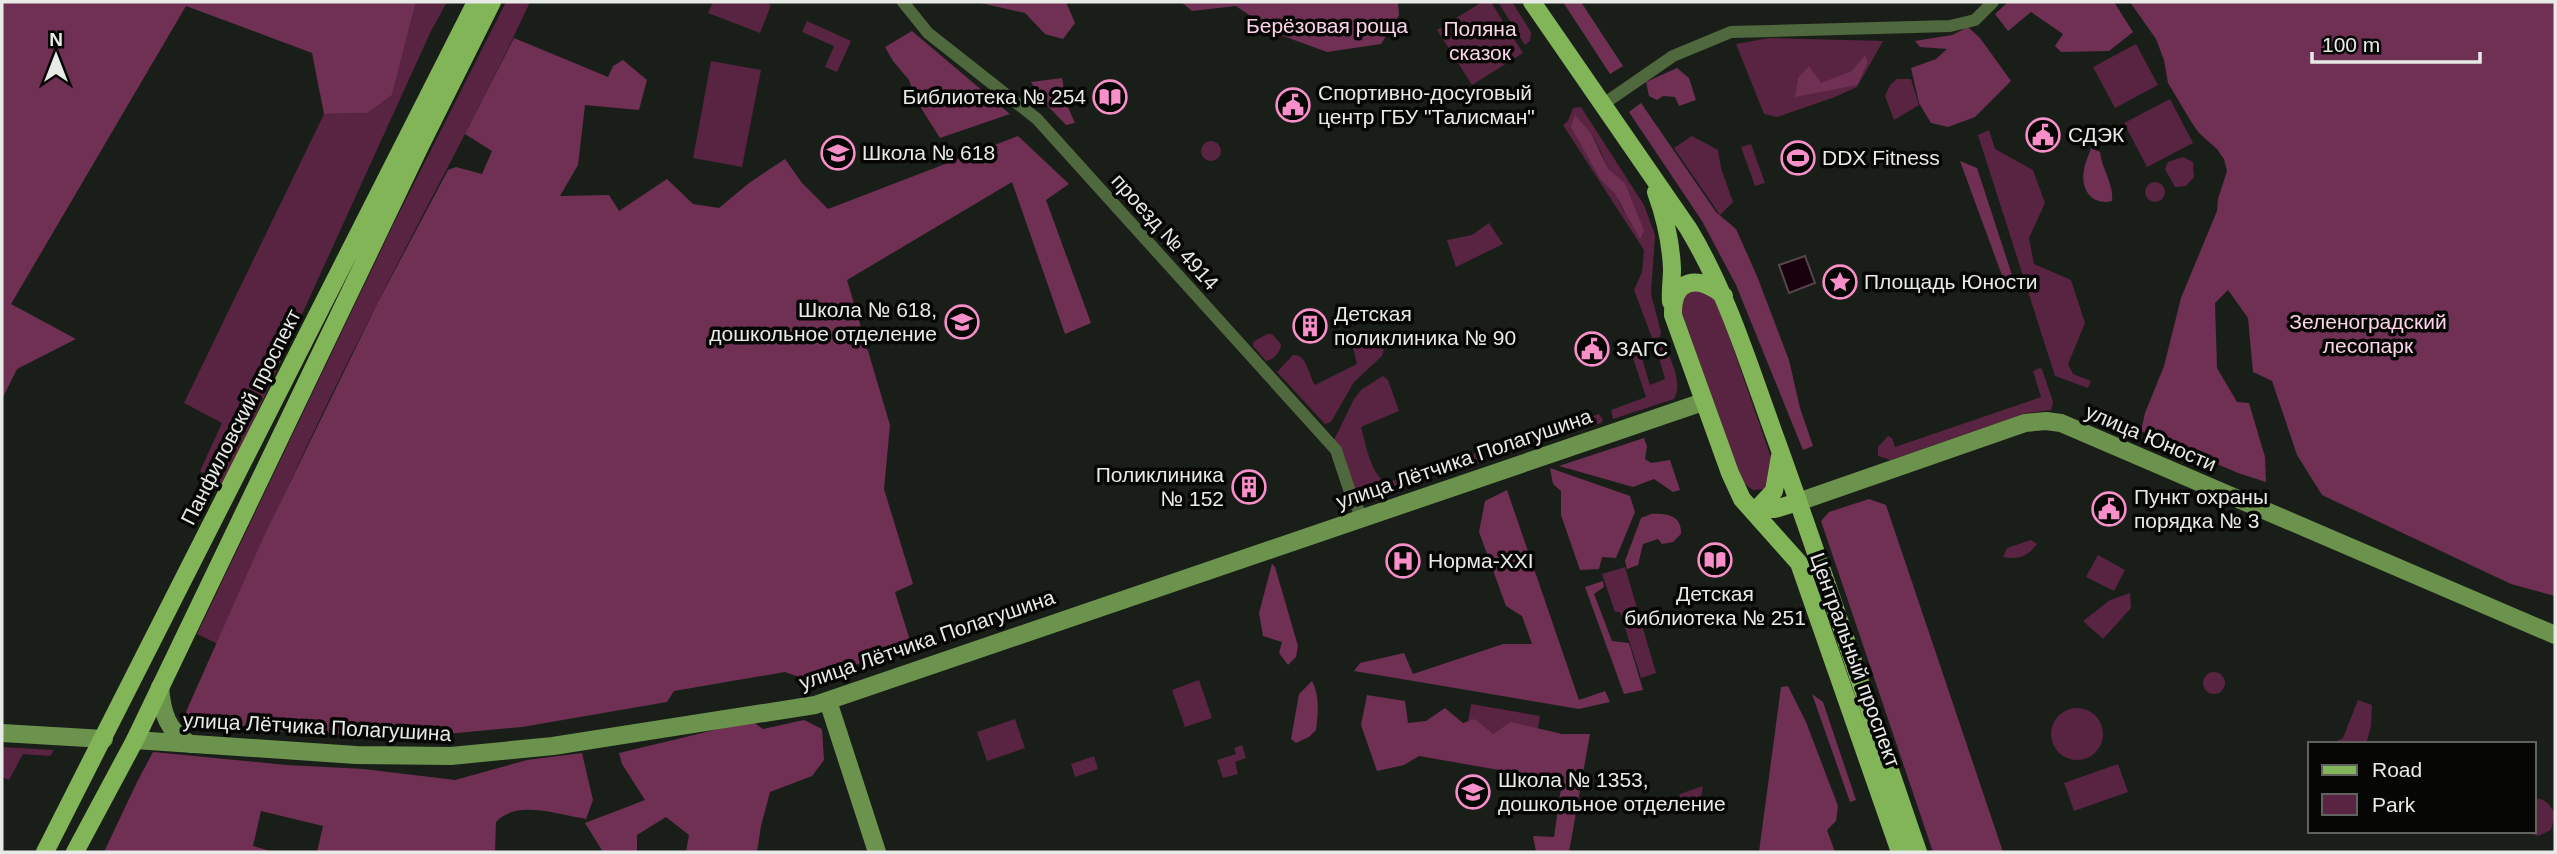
<svg xmlns="http://www.w3.org/2000/svg" width="2557" height="854" font-family="Helvetica,sans-serif">
<rect width="100%" height="100%" fill="#1a1e18"/>
<path fill="#582441" fill-rule="evenodd" d="M416,2H447L431,31L222,490L200,471L222,423L184,403L324,114L368,113L392,95Z
M506,2H530C483,104 428,203 377,304C320,415 267,529 218,644L197,634L394,223Z
M713,2H764L771,5L760,33L708,13Z
M1482,2H1491L1523,53L1472,85L1437,30Z
M1498,2H1512L1531,32L1530,41L1525,45Z
M807,21L851,41L837,72L825,67L834,46L802,32Z
M1769,38L1883,41L1857,87L1835,97L1777,117L1764,114L1736,44Z
M2136,44L2158,85L2115,108L2093,67Z
M711,61L761,70L742,167L693,158Z
M1897,79H1911L1919,105L1894,120L1885,96L1890,85Z
M2170,99L2193,143L2147,167L2124,123Z
M1581,107L1644,205L1655,235L1651,294L1661,332L1660,337L1652,338L1634,290L1642,272L1644,250L1563,125L1568,121L1573,108ZM1591,133L1601,152L1625,214L1615,194L1601,180Z
M1989,130L1995,149L2033,170L2045,203L2029,238L2034,264L2071,280L2085,323L2068,364L2073,374L2091,381L2088,388L2055,376L1978,135Z
M1692,136L1718,150L1721,168L1733,202L1720,215L1674,148Z
M1201 151a10 10 0 1 1 20 0a10 10 0 1 1-20 0Z
M1751,144L1765,183L1755,186L1741,147Z
M2183,157L2193,162L2194,177L2186,186L2175,187L2165,169L2168,162Z
M2145 192a10 10 0 1 1 20 0a10 10 0 1 1-20 0Z
M1489,223L1503,244L1456,267L1447,240L1472,235Z
M1688,290H1713L1775,469L1765,489L1753,490L1742,482L1680,307Z
M1267,334H1272L1281,344C1281,351 1274,360 1266,361L1253,346V342Z
M1370,334H1376C1382,341 1386,347 1382,356L1354,382L1331,422L1325,424L1277,372L1293,355C1307,354 1308,374 1315,385L1357,364L1352,343Z
M1638,345L1650,385L1665,379L1656,348L1663,345L1666,346C1671,362 1683,383 1674,399L1613,419L1611,410L1646,397L1631,352Z
M2040,368L2042,369L2053,402L2051,410L2027,413L1890,460L1878,456V447L1888,436L1892,438L1895,447L2041,397L2033,371Z
M1383,376L1388,380L1399,411L1361,427C1366,445 1370,472 1386,483L1422,471L1426,479L1425,482L1366,502C1351,494 1350,476 1346,461C1344,454 1338,447 1334,440L1354,399L1362,389Z
M1599,414L1603,420L1601,423L1552,438L1550,430Z
M1539,434L1541,443L1492,459L1489,458V449Z
M1476,453L1479,454L1480,463L1440,477L1438,475L1437,466Z
M2031,540L2037,544C2028,556 2019,560 2003,557L2007,548Z
M2098,555L2125,570L2114,591L2086,577Z
M1625,567L1656,673L1641,678L1620,612H1615L1602,574Z
M2130,593L2131,608L2103,639L2083,621L2110,600Z
M2203 683a11 11 0 1 1 22 0a11 11 0 1 1-22 0Z
M1199,680L1212,718L1185,727L1172,690Z
M2358,700L2372,705L2371,726L2366,744H2331L2343,738Z
M1471,704L1540,716L1535,746L1466,734Z
M2051 734a26 26 0 1 1 52 0a26 26 0 1 1-52 0Z
M1015,719L1025,748L987,761L977,732Z
M1242,745L1246,758L1235,762L1238,774L1223,778L1217,760L1236,754L1234,748Z
M2,747L54,750L50,756L23,754L9,780L2,777Z
M1094,756L1098,769L1075,777L1071,764Z
M2118,764L2128,792L2074,811L2064,783Z
M1703,786L1698,814L1677,810L1680,794Z
M2534,798C2546,799 2551,805 2555,815L2551,830L2538,836L2524,831H2534Z"/>
<path fill="#6f3054" d="M2,2H416L392,95L368,113L324,114L312,53L186,6L11,304L76,339L17,369L2,399Z
M976,2H1066L1075,23L1063,39L1045,34L1025,13Z
M1181,2H1398L1399,15L1381,44L1327,52L1275,33L1236,6L1192,11Z
M1563,2H1581L1623,66L1610,74Z
M2008,2H2114L2133,32L2109,51L2061,52L2055,46L2063,34L2031,12L2008,31L1995,14Z
M2130,2H2555V596L2511,584L2322,495L2297,455L2272,381L2253,372L2248,318L2228,290L2215,303L2217,368L2237,402L2249,403L2265,457L2266,482L2238,473L2141,431L2145,413L2164,366L2181,298L2217,211L2218,199L2227,171L2224,159L2217,149L2199,133L2192,123L2168,83L2164,60L2156,39Z
M1968,27L1980,38L2011,81L1975,117L1948,127L1931,123L1919,103L1911,68L1936,59L1947,49L1920,47L1915,41L1952,35Z
M912,31L1010,114L940,138L916,100L909,80L893,61L885,47Z
M514,38L608,77L613,66L623,60L647,80L639,110L585,105L578,165L560,196L609,195L619,211L667,179L693,204L719,208L749,183L785,159L802,183L828,209L1018,136L1069,184L1046,200L1091,323L1065,334L1012,182L847,280L890,425L884,489L913,584L895,592L912,647L807,680L785,672L674,691L667,702L522,727L446,734L353,735L196,728L185,714L264,536L377,304L448,170L456,167L482,174L492,151L465,134Z
M1865,55L1868,62L1857,85L1795,97L1798,78L1809,66L1821,83L1852,71Z
M1677,68L1689,78L1696,100L1679,106L1675,97L1663,96L1657,100L1649,96L1646,82Z
M1062,78L1067,105L1075,123L1066,125L1044,102L1031,82Z
M1641,103L1716,212L1736,229L1757,276L1789,360L1800,408L1813,446L1803,450L1736,285L1702,221L1629,112Z
M1575,115L1591,133L1608,169L1625,183L1644,231L1640,239L1615,194L1601,180L1571,127Z
M2091,148L2100,152C2102,170 2114,184 2112,201C2092,206 2080,189 2084,170C2085,162 2089,155 2091,148Z
M1960,161L1977,168L2013,278L2004,281Z
M1644,438L1647,446L1645,459L1651,463L1670,460L1680,490L1673,492L1654,479L1633,487L1559,466Z
M1550,468L1630,496L1635,512L1616,558L1602,557L1599,569L1580,570L1561,515V491L1553,484Z
M1507,490L1579,700L1605,691L1610,702L1579,709L1354,671L1360,663L1404,653L1413,674L1503,644H1532L1522,616L1506,606L1479,532L1485,501Z
M1869,499L1886,505L2003,852H1933L1821,521L1829,512Z
M1651,514C1666,513 1682,515 1681,534L1673,542L1662,544L1658,539L1643,544L1638,565L1627,569L1625,561L1641,518Z
M1272,564L1275,567L1298,646L1296,657L1288,665L1279,653L1282,642L1263,636L1259,613Z
M1603,581L1604,587L1594,594L1612,641L1629,643L1643,690L1624,694L1585,587Z
M1312,681C1320,696 1318,714 1316,730L1309,737L1296,743L1291,739L1299,694Z
M1788,686L1806,722L1838,806L1836,821L1827,830L1835,852H1759L1781,687Z
M1812,694L1823,702L1856,800L1850,802Z
M1367,695L1405,701L1408,723L1426,721L1445,708L1463,723L1475,719L1493,734L1511,722L1562,734H1590L1569,852H1536L1533,836L1554,837L1562,781L1419,756L1404,765L1377,771L1361,725Z
M804,720L822,729L824,760L812,776L770,792L761,826L757,852H686L689,835L666,817L637,835V852H603L585,823L645,800L622,764L619,753L752,721L763,729Z
M153,752L287,765L364,769L455,780L527,760L582,753L593,800L586,819C559,815 516,799 496,822L495,852H317L323,826L261,811L253,846L274,852H104L137,782Z"/>
<path fill="#18000d" stroke="#56464e" stroke-width="2" d="M1805,256L1815,283L1789,293L1779,265Z"/>
<g fill="none" stroke-linecap="round" stroke-linejoin="round">
<path stroke="#50683d" stroke-width="12" d="M903,2L928,33L1037,119L1336,450L1353,501L1363,517
M1602,105L1673,56L1731,32L1950,26L1975,20L1993,2"/>
<path stroke="#6c934d" stroke-width="18" d="M1798,502L2025,423L2046,421L2061,423L2555,635
M160,687C162,712 167,731 190,744
M828,701L877,852
M2,733L104,739
M135,740L356,755L451,756L553,746L815,705L1703,402"/>
<path stroke="#82b558" stroke-width="18" d="M1532,2L1688,228C1728,294 1750,369 1777,442C1826,578 1871,716 1918,852
M1656,192C1665,217 1671,243 1672,269C1672,280 1670,291 1671,302
M1724,296C1699,274 1672,278 1673,315L1730,473L1742,499L1799,563L1900,852
M1753,508L1775,509L1798,502
M1758,508L1774,491L1780,456
M45,852L476,2
M75,852L135,740L421,144L492,2"/>
</g>
<defs>
<symbol id="library-ring" viewBox="-11 -11 22 22"><circle r="9.5" fill="#060705" stroke="#f98fc9" stroke-width="1.5"/><path d="M-6-4Q-3-5.5-.7-3.5V5Q-3 3-6 4ZM6-4Q3-5.5 .7-3.5V5Q3 3 6 4Z" fill="#f98fc9"/></symbol>
<symbol id="civic-ring" viewBox="-11 -11 22 22"><circle r="9.5" fill="#060705" stroke="#f98fc9" stroke-width="1.5"/><path d="M-.6-6.5H3V-4.5H.6V-3L4-1V1h2V6H-6V1h2V-1L-.6-3ZM-1.2 2.5V6h2.4V2.5Z" fill="#f98fc9"/></symbol>
<symbol id="school-ring" viewBox="-11 -11 22 22"><circle r="9.5" fill="#060705" stroke="#f98fc9" stroke-width="1.5"/><path d="M0-5L7-2L0 1L-7-2ZM-4 1L0 2.5L4 1V4Q0 6-4 4Z" fill="#f98fc9"/></symbol>
<symbol id="stadium-ring" viewBox="-11 -11 22 22"><circle r="9.5" fill="#060705" stroke="#f98fc9" stroke-width="1.5"/><path d="M0-5a6.5 5 0 1 0 0 10a6.5 5 0 1 0 0-10ZM-3.5-1.8h7v3.6h-7Z" fill="#f98fc9"/></symbol>
<symbol id="sight-ring" viewBox="-11 -11 22 22"><circle r="9.5" fill="#060705" stroke="#f98fc9" stroke-width="1.5"/><path d="M0-6L1.8-2.2L6-1.7L2.9 1.2L3.7 5.4L0 3.3L-3.7 5.4L-2.9 1.2L-6-1.7L-1.8-2.2Z" fill="#f98fc9"/></symbol>
<symbol id="building-ring" viewBox="-11 -11 22 22"><circle r="9.5" fill="#060705" stroke="#f98fc9" stroke-width="1.5"/><path d="M-4-6H4V6H1V3H-1V6H-4ZM-2.5-4.3h1.7v1.8h-1.7ZM.8-4.3h1.7v1.8H.8ZM-2.5-1h1.7V.8h-1.7ZM.8-1h1.7V.8H.8Z" fill="#f98fc9"/></symbol>
<symbol id="hospital-ring" viewBox="-11 -11 22 22"><circle r="9.5" fill="#060705" stroke="#f98fc9" stroke-width="1.5"/><path d="M-5-5h3v3.5h4V-5h3V5h-3V1.5h-4V5h-3Z" fill="#f98fc9"/></symbol>
</defs>
<g fill-rule="evenodd">
<use href="#library-ring" x="1091" y="78" width="38" height="38"/>
<use href="#civic-ring" x="1274" y="86" width="38" height="38"/>
<use href="#civic-ring" x="2024" y="116" width="38" height="38"/>
<use href="#school-ring" x="819" y="134" width="38" height="38"/>
<use href="#stadium-ring" x="1779" y="139" width="38" height="38"/>
<use href="#sight-ring" x="1821" y="263" width="38" height="38"/>
<use href="#school-ring" x="943" y="303" width="38" height="38"/>
<use href="#building-ring" x="1291" y="307" width="38" height="38"/>
<use href="#civic-ring" x="1573" y="330" width="38" height="38"/>
<use href="#building-ring" x="1230" y="468" width="38" height="38"/>
<use href="#civic-ring" x="2090" y="490" width="38" height="38"/>
<use href="#library-ring" x="1696" y="541" width="38" height="38"/>
<use href="#hospital-ring" x="1384" y="542" width="38" height="38"/>
<use href="#school-ring" x="1454" y="773" width="38" height="38"/>
</g>
<g text-anchor="middle" stroke-width="7" stroke-linejoin="round" paint-order="stroke">
<g font-size="21" fill="#fcd3e7" stroke="#060705">
<text x="1327" y="33">Берёзовая роща</text>
<text x="1480" y="36">Поляна<tspan x="1480" dy="24">сказок</tspan></text>
<text x="2368" y="329">Зеленоградский<tspan x="2368" dy="24">лесопарк</tspan></text>
</g>
<g font-size="21" fill="#e7eae6" stroke="#060705" text-anchor="start">
<text x="1318" y="100">Спортивно-досуговый<tspan x="1318" dy="24">центр ГБУ "Талисман"</tspan></text>
<text x="1086" y="104" text-anchor="end">Библиотека № 254</text>
<text x="2068" y="142">СДЭК</text>
<text x="862" y="160">Школа № 618</text>
<text x="1822" y="165">DDX Fitness</text>
<text x="1864" y="289">Площадь Юности</text>
<text x="937" y="317" text-anchor="end">Школа № 618,<tspan x="937" dy="24">дошкольное отделение</tspan></text>
<text x="1334" y="321">Детская<tspan x="1334" dy="24">поликлиника № 90</tspan></text>
<text x="1616" y="356">ЗАГС</text>
<text x="1224" y="482" text-anchor="end">Поликлиника<tspan x="1224" dy="24">№ 152</tspan></text>
<text x="2134" y="504">Пункт охраны<tspan x="2134" dy="24">порядка № 3</tspan></text>
<text x="1428" y="568">Норма-XXI</text>
<text x="1715" y="601" text-anchor="middle">Детская<tspan x="1715" dy="24">библиотека № 251</tspan></text>
<text x="1498" y="787">Школа № 1353,<tspan x="1498" dy="24">дошкольное отделение</tspan></text>
</g>
<g font-size="21" fill="#e7eae6" stroke="#060705">
<text transform="translate(1165 232) rotate(48)" y="7">проезд № 4914</text>
<text transform="translate(241 417) rotate(-63)" y="7">Панфиловский проспект</text>
<text transform="translate(2151 438) rotate(23)" y="7">улица Юности</text>
<text transform="translate(1464 459) rotate(-19)" y="7">улица Лётчика Полагушина</text>
<text transform="translate(927 640) rotate(-19)" y="7">улица Лётчика Полагушина</text>
<text transform="translate(1855 660) rotate(70)" y="7">Центральный проспект</text>
<text transform="translate(317 727) rotate(3)" y="7">улица Лётчика Полагушина</text>
</g>
</g>
<rect width="2557" height="854" fill="none" stroke="#e7eae6" stroke-width="7"/>
<rect x="2308" y="742" width="228" height="91" fill="#060705" stroke="#60625f" stroke-width="2"/>
<rect x="2322" y="765" width="35" height="10" fill="#82b558" stroke="#60625f" stroke-width="2"/>
<text x="2372" y="777" font-size="21" fill="#e7eae6">Road</text>
<rect x="2322" y="794" width="35" height="21" fill="#582441" stroke="#60625f" stroke-width="2"/>
<text x="2372" y="812" font-size="21" fill="#e7eae6">Park</text>
<g transform="translate(56 56)" stroke="#060705" stroke-width="5" paint-order="stroke">
<path d="M0-5L12 26L0 18L-12 26Z" fill="#e7eae6"/>
<text y="-10" font-size="19" font-weight="bold" text-anchor="middle" fill="#e7eae6">N</text>
</g>
<path d="M2312 52v10h168v-10" fill="none" stroke="#e7eae6" stroke-width="3.5"/>
<text x="2322" y="52" font-size="21" fill="#e7eae6" stroke="#060705" stroke-width="5" paint-order="stroke">100 m</text>
</svg>
